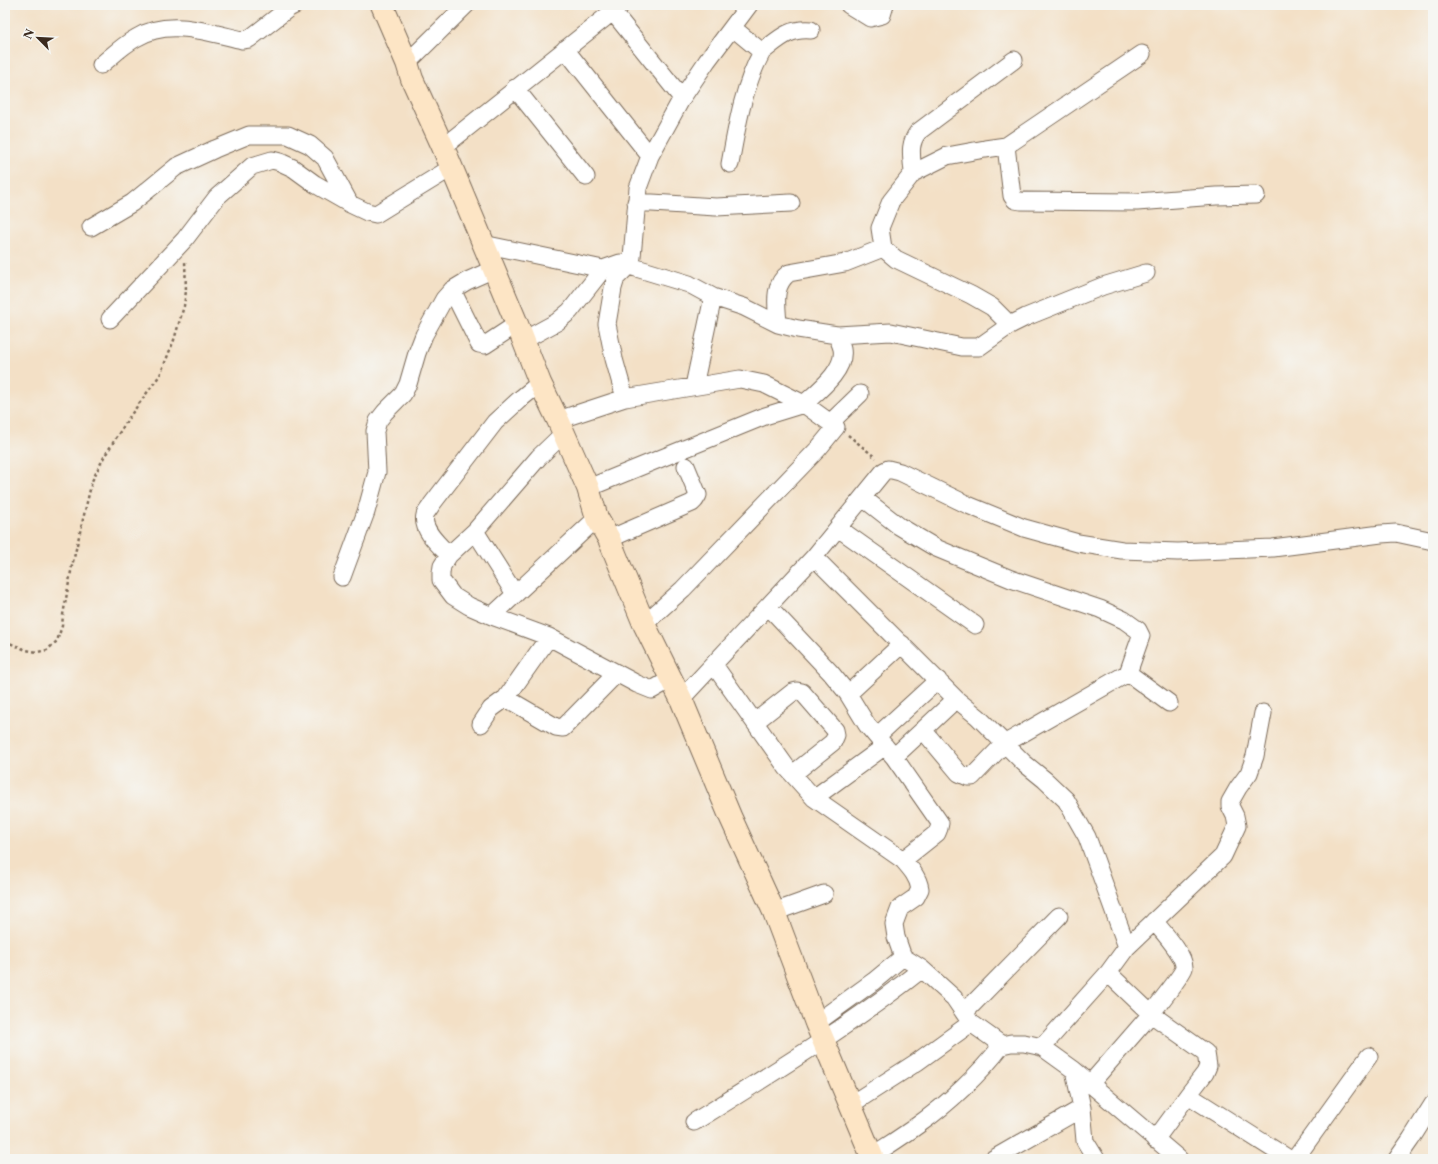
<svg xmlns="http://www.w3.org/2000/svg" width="1438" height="1164" font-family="'Libre Caslon Text',serif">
<rect width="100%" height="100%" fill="#f6f6f2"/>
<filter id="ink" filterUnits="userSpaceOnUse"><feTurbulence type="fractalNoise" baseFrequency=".025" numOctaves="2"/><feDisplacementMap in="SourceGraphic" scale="8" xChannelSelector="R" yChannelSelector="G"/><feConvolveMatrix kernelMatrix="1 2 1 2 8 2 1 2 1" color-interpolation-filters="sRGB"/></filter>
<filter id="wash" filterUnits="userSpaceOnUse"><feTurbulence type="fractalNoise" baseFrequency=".012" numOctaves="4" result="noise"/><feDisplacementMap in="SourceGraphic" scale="16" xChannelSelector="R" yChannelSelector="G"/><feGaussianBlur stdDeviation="0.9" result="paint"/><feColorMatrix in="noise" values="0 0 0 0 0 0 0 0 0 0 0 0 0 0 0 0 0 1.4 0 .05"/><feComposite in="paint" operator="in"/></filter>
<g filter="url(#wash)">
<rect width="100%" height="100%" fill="#f3e0c6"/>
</g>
<g filter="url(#ink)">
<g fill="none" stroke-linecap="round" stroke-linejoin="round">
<defs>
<path id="street" d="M849,5L870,18L882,15L885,5
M613,12L682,98
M565,49L650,156
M762,52C779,39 788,28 811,30
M407,63L466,5
M101,65C112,56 123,45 136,38C168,18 208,32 242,40L249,39L289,8L295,5
M515,88L586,177
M1006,146L1142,54
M443,147L621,5
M730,164C737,126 743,87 762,52L733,28
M913,173C912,157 908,145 918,132L1014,60
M636,202L716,207L791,203
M91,227L132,203L176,167L215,149L249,135H288L310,145L325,158L350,204L367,212L376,214L451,168
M483,244L603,269
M452,290L479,344L485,345L517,324
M110,319L185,239L217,197L252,166L272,160L280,162L293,168L315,184L350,204
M778,324C777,306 772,285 789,273L845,263L883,248
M1010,325L992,307L971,295L896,259L883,248L880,228L891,201L913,173L947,156L985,149L1006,146L1012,196L1015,200L1021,201L1137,202L1216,196L1256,195
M524,340L557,322L570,311L603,269L620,263L689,284L713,297L744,307L778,324L798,329L837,335L891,332L962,347H979L1010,325L1026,317L1103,286L1146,273
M694,386L713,297
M625,398L614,359L607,324L613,288L616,278L629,265L632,257L638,188L650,156L682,98L707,61L749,5
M558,420L625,398L740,379L764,384L804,404C818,391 846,370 842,349C841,344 838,339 837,335
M830,423L860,394
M563,434L539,457L475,531L449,555L442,566L441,573V580L453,596L469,606L492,616L549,637L637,684L652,690L671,679
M588,488L765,416L804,404L836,427L818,449L683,589L644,624
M863,498L899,526L936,548L1011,579L1100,609L1124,620L1138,630L1141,636L1128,673L1004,744L972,777H968L959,773L923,730L956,699
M838,528L975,625
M475,531L515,594
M609,539L692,503L695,500L698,495L686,466
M449,555C440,546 421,530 425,515C426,512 430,508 432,504L495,422L519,400L540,383
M814,557L884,471L888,469L900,472L968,505L1024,528L1078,543L1122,550L1178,552L1273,548L1381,534L1396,533L1433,541
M342,577L366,512L377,472L375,431L378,421L385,412L403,394L408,384L417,353L424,335L444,299L452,290L467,281L494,269
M768,606L831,673L848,694L867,725L894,757L940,823L939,828L937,833L903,860C911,869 918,877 920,889L916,897L900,908L894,924L896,937L903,957L922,969L954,998L971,1023
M492,616L597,518
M714,665L787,768L814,798L903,860
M1128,673L1169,703
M848,694L902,644
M506,698L556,727L563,728L617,673
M681,699L814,557L956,699L978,717L1024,763L1045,780L1066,800L1087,837L1127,947
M755,722L793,692L797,691L802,692L835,730L836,735L833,742L793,774
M481,724L491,709L506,698L549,637
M877,736L938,680
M894,757L923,730
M814,798L885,746
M774,912L824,894
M1108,973L1151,1014C1157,1006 1183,974 1184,968C1185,955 1162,931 1154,921
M964,1013L1059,916
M816,1023L874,981L903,957
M1042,1047L1108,973L1127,947L1223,856L1237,826L1235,816L1230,806V802L1238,788L1249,773L1255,756L1263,713
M1074,1070L1082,1108L1085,1141L1096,1159
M1090,1084L1151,1014L1206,1053L1208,1066L1205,1073L1188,1095
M850,1105L917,1062L971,1023L1002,1045L1011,1043H1024L1042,1047L1074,1070L1179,1159
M694,1122C771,1074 850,1026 922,969
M1155,1140L1188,1095L1289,1159
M872,1156C887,1146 903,1136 918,1125C948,1104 980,1074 1002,1045
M993,1159L1082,1108
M1295,1159L1369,1056
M1397,1159L1411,1139L1433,1104"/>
<path id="secondary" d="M382,5L407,63L412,79L443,147L517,324L540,383L558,420L588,488L597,518L609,539L644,624L681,699L730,816L774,912L816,1023L873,1159"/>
</defs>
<use href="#street" stroke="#7b6a59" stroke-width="19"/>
<use href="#secondary" stroke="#7b6a59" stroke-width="24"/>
<path stroke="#7b6a59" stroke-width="2.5" stroke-dasharray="3 3" stroke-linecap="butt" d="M848,435L876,458
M5,641L26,650L38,652L47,650L57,641L62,626L63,615L72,566L92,481L104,457L130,416L160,375L174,340L184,306L186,291L185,261"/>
<use href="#street" stroke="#fff" stroke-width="17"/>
<use href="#secondary" stroke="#fde5c5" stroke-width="22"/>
</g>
</g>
<rect width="1438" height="1164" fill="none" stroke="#f6f6f2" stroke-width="20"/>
<g transform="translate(38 38) rotate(294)" stroke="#f6f6f2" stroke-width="3" paint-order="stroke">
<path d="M0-3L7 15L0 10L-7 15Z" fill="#3b2a1e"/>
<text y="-6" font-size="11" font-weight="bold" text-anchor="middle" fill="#3b2a1e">N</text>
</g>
</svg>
